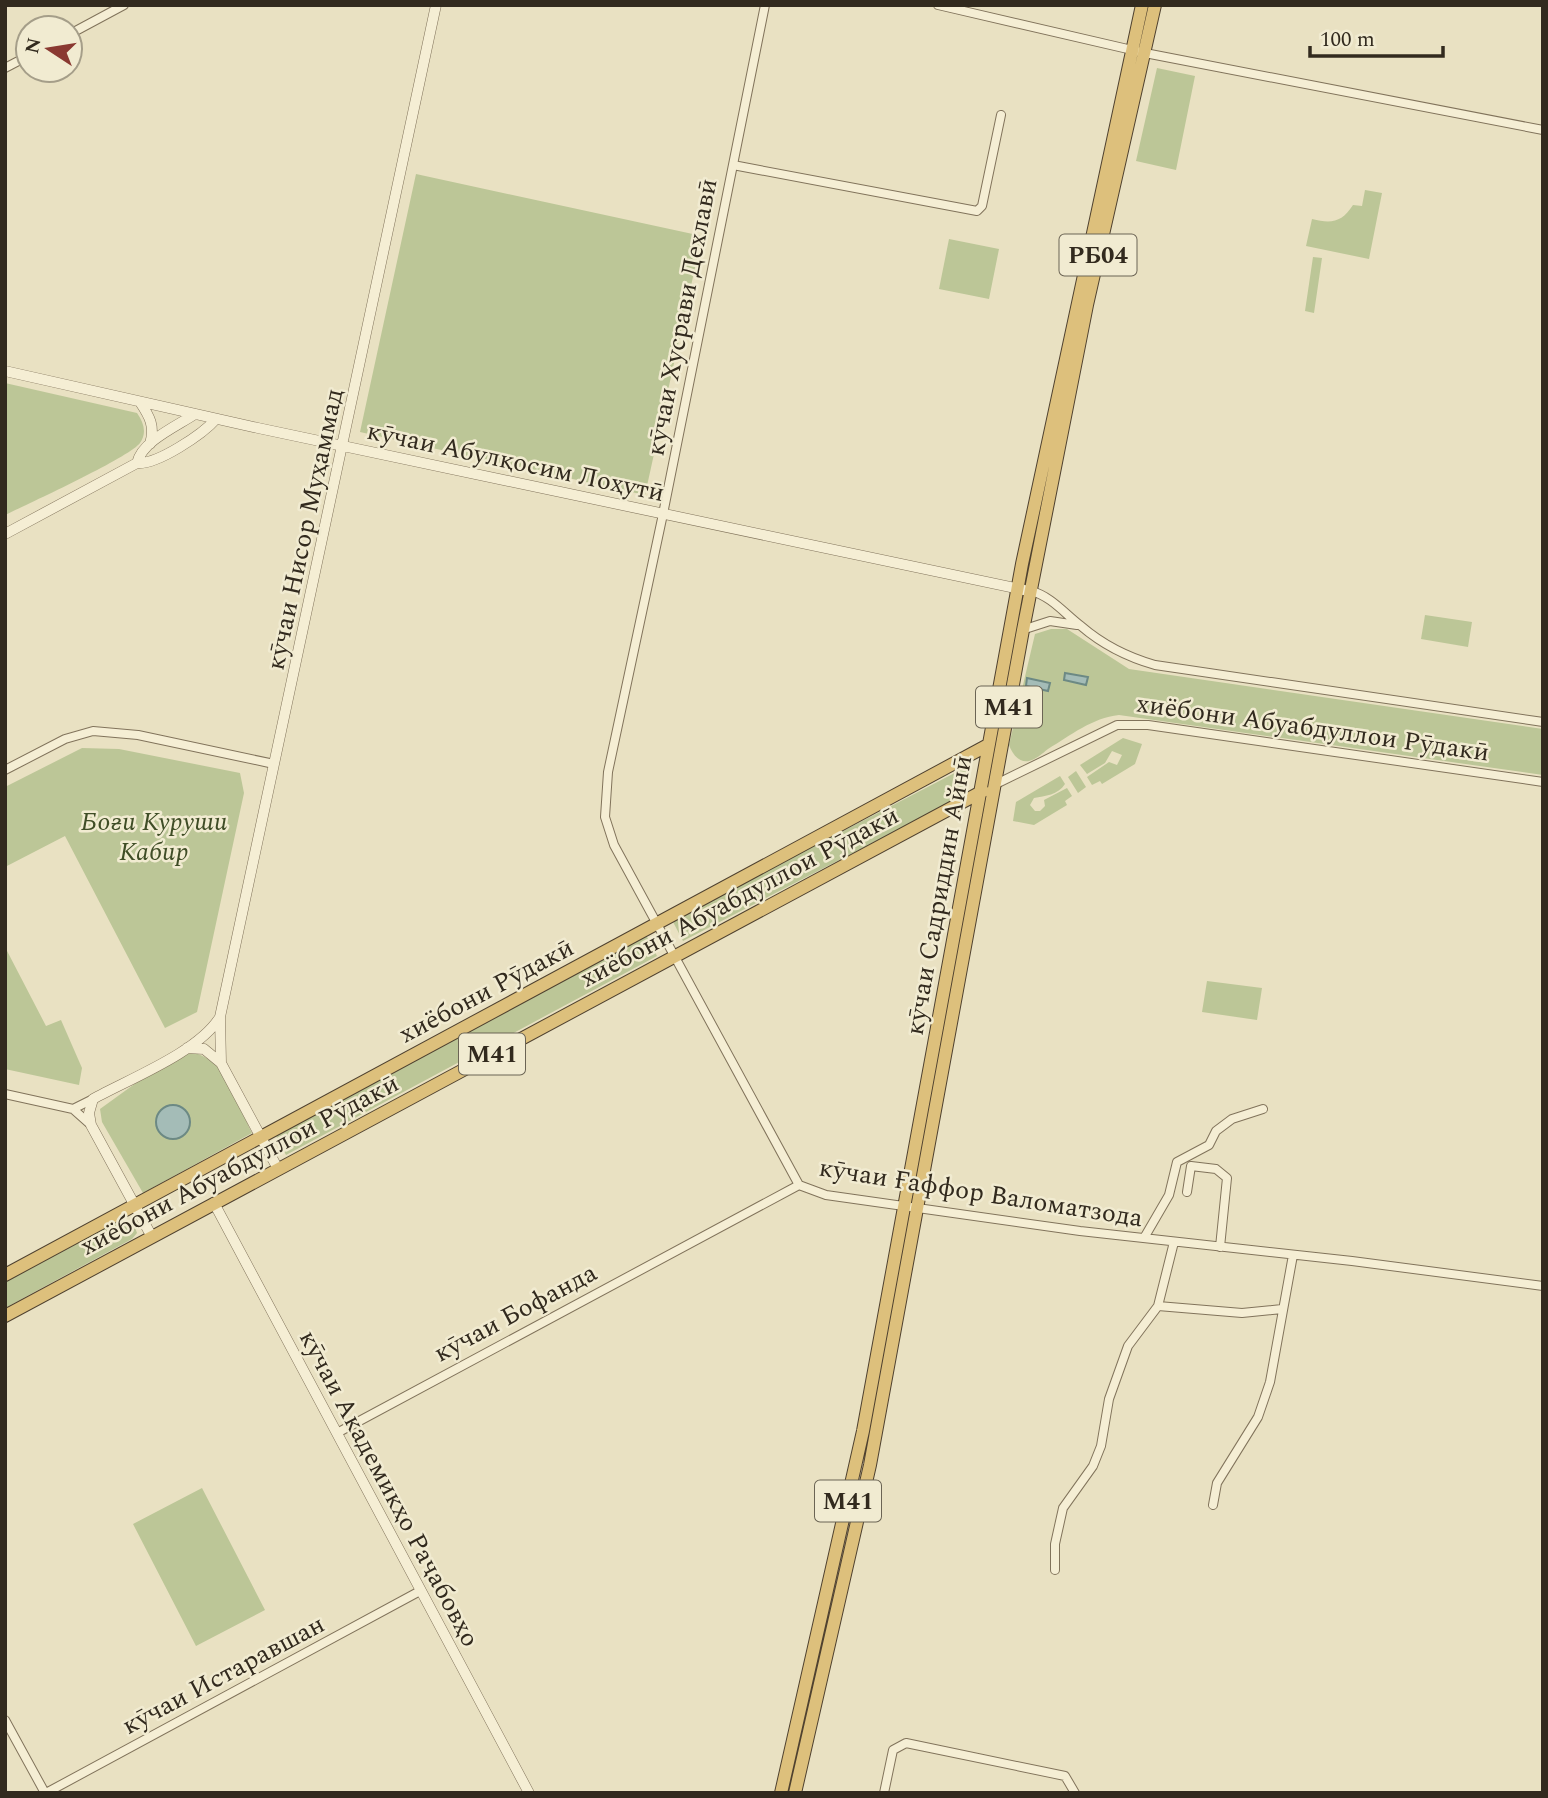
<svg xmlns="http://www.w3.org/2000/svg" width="1548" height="1798" font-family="Spectral,serif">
<rect width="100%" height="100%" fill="#e9e1c2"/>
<path fill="#bcc697" d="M1157,68L1195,76L1176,170L1136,161Z
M416,174L702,236L645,495L360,432Z
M1365,190L1382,193L1369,259L1306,246L1312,219C1332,224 1342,222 1353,205L1362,206Z
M949,239L999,249L989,299L939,289Z
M1313,257L1322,258L1314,313L1305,311Z
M5,383L137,413C144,423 147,433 140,443C130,457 28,504 5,515Z
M1425,615L1472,622L1468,647L1421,639Z
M1051,629H1067L1129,669L1543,729V775L1119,715C1092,718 1071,735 1048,749C1043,753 1035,760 1029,761C1018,763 1012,753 1009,745L1035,634Z
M1123,738L1142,744L1135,764L1102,784L1100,781L1092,785L1087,777L1109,762L1117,765L1122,755L1112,751L1105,763L1087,774L1080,765Z
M82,748L119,749L240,773L244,793L197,1012L165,1028L65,836L5,867V787Z
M968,766L963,796L683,941L672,920Z
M1076,771L1086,787L1078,793L1068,777Z
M1060,776L1065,784C1058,795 1045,796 1034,798L1030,805L1035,811H1040L1045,806L1044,800L1067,788L1072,796L1065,801L1067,805L1034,825L1013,821L1016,802Z
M646,935L657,956L286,1155L275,1134Z
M5,947L46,1026L61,1020L82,1068L79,1085L5,1069Z
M1207,981L1262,988L1257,1020L1202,1012Z
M189,1052C226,1056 237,1103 252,1133L143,1193L102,1122L100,1109L147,1075Z
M121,1219L133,1222L137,1233L132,1239L5,1308V1280Z
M202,1488L265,1610L196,1646L133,1524Z"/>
<path fill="#a4bcb7" stroke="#6c8984" stroke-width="2" d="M1065,673L1088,677L1086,685L1064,680Z
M1027,678L1050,683L1048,691L1026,686Z
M156 1122a17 17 0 1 1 34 0a17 17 0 1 1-34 0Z"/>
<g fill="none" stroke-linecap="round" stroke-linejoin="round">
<defs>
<path id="minor" d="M765,5L663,514L608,772L605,817L614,845L799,1185L826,1195L1080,1231L1352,1261L1543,1286
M938,5L1145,53L1543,130
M70,34L124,5
M5,68L28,56
M733,165L977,211L982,206L1001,115
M1031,591C1051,596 1065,614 1081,626C1103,645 1127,657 1155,665L1543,722
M1022,630L1050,621L1077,625
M5,770L65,739L93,731L138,735L274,764
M994,785L1117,725H1148L1543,782
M5,1094L73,1109L91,1125
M73,1109L93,1099
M1187,1192L1191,1166L1216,1169L1227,1178L1220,1247
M1144,1238L1169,1195L1177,1162L1209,1145L1216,1131L1232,1119L1263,1109
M1158,1306L1242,1313L1282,1309
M337,1433L799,1185
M1213,1505L1217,1483L1258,1417L1270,1382L1293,1255
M1055,1570V1544L1063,1508L1093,1466L1101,1446L1109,1399L1128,1346L1158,1306L1174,1242
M5,1720L45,1793
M46,1793L420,1591
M884,1793L893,1750L906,1743L1065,1776L1075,1793"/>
<path id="tertiary" d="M5,371L258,428L1024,590
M140,402C150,417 155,426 150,444
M137,463C142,441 177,426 195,414
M5,534L137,463C157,465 203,434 216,419
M187,1048L204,1049L221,1063L278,1169
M221,1063L220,1017L436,5
M214,1203L529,1793
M152,1237L91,1125L89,1113L93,1099C129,1079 199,1052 220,1017"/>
<path id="trunk" d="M5,1275L988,745
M5,1316L983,791
M781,1793L863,1431L1022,564L1142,5
M795,1793L870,1465L1023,630L1087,305L1155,5"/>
</defs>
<use href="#minor" stroke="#81735b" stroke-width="10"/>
<use href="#tertiary" stroke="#81735b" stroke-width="11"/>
<use href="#trunk" stroke="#4f412f" stroke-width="14"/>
<use href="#minor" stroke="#f5eed4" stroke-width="8"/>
<use href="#tertiary" stroke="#f5eed4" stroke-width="10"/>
<use href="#trunk" stroke="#ddc07c" stroke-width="12"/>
</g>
<g text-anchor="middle" stroke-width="5" stroke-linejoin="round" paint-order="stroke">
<g fill="#f1ebd1" stroke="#6b6454" stroke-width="2">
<rect x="1059.5" y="234.5" width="77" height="41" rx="5"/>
<rect x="976" y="686.5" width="66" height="41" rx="5"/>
<rect x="459" y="1033.5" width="66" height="41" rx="5"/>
<rect x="815" y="1480.5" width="66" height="41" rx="5"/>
</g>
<g font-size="24" font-weight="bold" fill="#322a1e">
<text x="1098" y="263">РБ04</text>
<text x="1009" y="715">M41</text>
<text x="492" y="1062">M41</text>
<text x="848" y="1509">M41</text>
</g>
<g font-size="26" fill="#322a1e" stroke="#f1ebd1">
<text transform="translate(681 317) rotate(-79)" y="9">кӯчаи Хусрави Дехлавӣ</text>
<text transform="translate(516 461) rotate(12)" y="9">кӯчаи Абулқосим Лоҳутӣ</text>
<text transform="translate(304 529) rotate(-78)" y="9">кӯчаи Нисор Муҳаммад</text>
<text transform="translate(1313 727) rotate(8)" y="9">хиёбони Абуабдуллои Рӯдакӣ</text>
<text transform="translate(938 895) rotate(-80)" y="9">кӯчаи Садриддин Айнӣ</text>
<text transform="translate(739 896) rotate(-28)" y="9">хиёбони Абуабдуллои Рӯдакӣ</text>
<text transform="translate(486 990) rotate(-28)" y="9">хиёбони Рӯдакӣ</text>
<text transform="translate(239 1164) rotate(-28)" y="9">хиёбони Абуабдуллои Рӯдакӣ</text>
<text transform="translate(981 1192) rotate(9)" y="9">кӯчаи Ғаффор Валоматзода</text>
<text transform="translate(515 1312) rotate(-28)" y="9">кӯчаи Бофанда</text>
<text transform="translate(390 1488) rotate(62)" y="9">кӯчаи Академикҳо Раҷабовҳо</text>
<text transform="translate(223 1674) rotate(-28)" y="9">кӯчаи Истаравшан</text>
</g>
<g font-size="26" font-style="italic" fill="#3f4d26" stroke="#f1ebd1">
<text x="154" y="830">Боғи Куруши<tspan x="154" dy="30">Кабир</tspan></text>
</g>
</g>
<rect width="1548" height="1798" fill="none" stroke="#322a1e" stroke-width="14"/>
<g transform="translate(49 49) rotate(282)"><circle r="33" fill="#f1ebd1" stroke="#a59e89" stroke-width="2"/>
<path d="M0-5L12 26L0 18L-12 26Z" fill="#8a3931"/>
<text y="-10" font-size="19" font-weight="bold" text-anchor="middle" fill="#322a1e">N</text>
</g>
<path d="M1310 46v10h133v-10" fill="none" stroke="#322a1e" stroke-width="3.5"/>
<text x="1320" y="46" font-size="21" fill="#322a1e" stroke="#f1ebd1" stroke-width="5" paint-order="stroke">100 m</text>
</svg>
